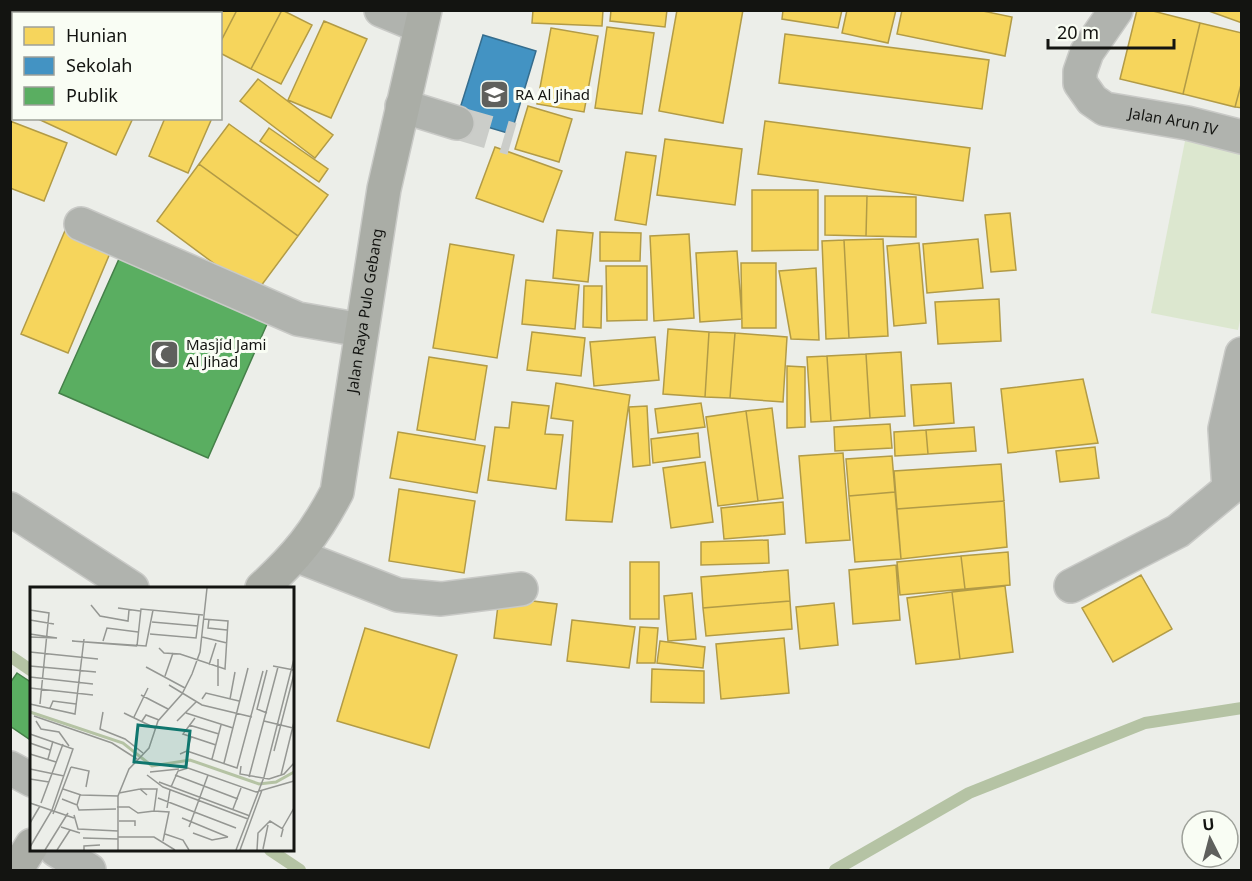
<svg xmlns="http://www.w3.org/2000/svg" width="1252" height="881" font-family="'Noto Sans',sans-serif">
<rect width="100%" height="100%" fill="#eceee9"/>
<path fill="#dce7cf" d="M1185,141L1241,152L1242,311L1238,330L1151,313Z"/>
<path fill="#f6d55c" stroke="#b29b46" stroke-width="1.5" d="M10,10H20L19,14H14V28L10,27Z
M51,10H104L103,14H50Z
M104,10H150L149,14H103Z
M162,10H200L198,14H161Z
M208,10H237L220,43V14H206Z
M237,10H282L251,69L220,53V43Z
M282,10L312,25L281,84L251,69Z
M533,10H603L602,26L532,23Z
M611,10H667L665,27L610,21Z
M677,10H743L723,123L659,111Z
M783,10H842L838,28L782,19Z
M847,10H896L888,43L842,33Z
M902,10H978L1012,17L1005,56L897,34Z
M1137,10H1149L1200,23L1183,94L1120,79Z
M1206,10H1242V23Z
M324,21L367,39L331,118L288,100Z
M1200,23L1242,33V81L1235,107L1183,94Z
M607,27L654,33L642,114L595,108Z
M551,28L598,36L584,112L537,104Z
M785,34L989,60L982,109L779,83Z
M14,47V108L10,107V53Z
M258,79L333,135L315,158L240,101Z
M1242,81V108L1235,107Z
M528,106L572,119L559,162L515,149Z
M36,118H133L116,155Z
M165,118H212L188,173L149,156Z
M10,121L67,143L44,201L10,188Z
M765,121L970,148L963,201L758,174Z
M229,124L328,195L298,236L199,164Z
M269,128L328,169L319,182L260,141Z
M665,139L742,149L735,205L657,195Z
M495,147L562,171L543,222L476,198Z
M626,152L656,156L646,225L615,220Z
M199,164L298,236L255,294L157,221Z
M752,190H818V250L752,251Z
M825,196H867L866,236L825,235Z
M867,196L916,197V237L866,236Z
M1010,213L1016,270L991,272L985,215Z
M67,226L113,246L68,353L21,334Z
M557,230L593,233L588,282L553,278Z
M600,232L641,233L640,261H600Z
M689,234L694,318L654,321L650,236Z
M883,239L888,336L849,338L844,240Z
M978,239L983,288L927,293L923,244Z
M844,240L849,338L826,339L822,241Z
M919,243L926,323L894,326L887,246Z
M450,244L514,255L497,358L433,348Z
M737,251L742,319L700,322L696,253Z
M741,263H776V328H742Z
M606,266H647V320L607,321Z
M816,268L819,340L791,339L779,271Z
M526,280L579,285L575,329L522,324Z
M584,286H602L601,328L583,327Z
M999,299L1001,341L938,344L935,302Z
M668,329L709,332L705,397L663,394Z
M532,332L585,338L581,376L527,370Z
M709,332L735,333L730,398L705,397Z
M735,333L787,337L783,402L730,398Z
M655,337L659,380L594,386L590,342Z
M901,352L905,416L870,418L866,354Z
M866,354L870,418L831,421L827,356Z
M827,356L831,421L811,422L807,357Z
M429,357L487,366L475,440L417,430Z
M787,366L805,367V427L787,428Z
M1083,379L1098,443L1008,453L1001,389Z
M556,383L630,395L612,522L566,520L573,421L551,418Z
M951,383L954,423L914,426L911,385Z
M512,402L549,406L545,434L563,435L556,489L488,480L495,427L509,428Z
M701,403L705,427L658,433L655,409Z
M647,406L650,465L633,467L629,407Z
M772,408L783,498L758,501L746,411Z
M746,411L758,501L718,506L706,417Z
M890,424L892,448L835,451L834,427Z
M974,427L976,451L928,454L926,430Z
M926,430L928,454L895,456L894,432Z
M398,432L485,446L477,493L390,478Z
M698,433L700,457L653,463L651,439Z
M1095,447L1099,478L1060,482L1056,451Z
M843,453L850,540L806,543L799,456Z
M892,456L895,492L849,496L846,459Z
M705,462L713,522L671,528L663,468Z
M1001,464L1004,501L897,509L894,471Z
M399,489L475,501L464,573L389,561Z
M895,492L901,559L855,562L849,496Z
M1004,501L1007,547L901,559L897,509Z
M783,502L785,534L724,539L721,508Z
M768,540L769,563L701,565V542Z
M1008,552L1010,585L965,589L961,556Z
M961,556L965,589L900,595L897,562Z
M630,562H659V619H630Z
M896,565L900,620L853,624L849,570Z
M788,570L790,601L703,608L701,577Z
M1141,575L1172,629L1113,662L1082,608Z
M1005,586L1013,652L960,659L952,592Z
M952,592L960,659L916,664L907,598Z
M692,593L696,639L668,641L664,596Z
M499,597L557,604L551,645L494,638Z
M790,601L792,629L706,636L703,608Z
M834,603L838,645L800,649L796,607Z
M572,620L635,627L629,668L567,661Z
M640,627L658,628L655,663H637Z
M365,628L457,655L429,748L337,721Z
M784,638L789,693L721,699L716,644Z
M660,641L705,647L703,668L657,663Z
M652,669L704,671V703L651,702Z"/>
<path fill="#4393c3" stroke="#356d8e" stroke-width="1.5" d="M483,35L536,51L511,134L457,118Z"/>
<path fill="#5aae61" stroke="#458049" stroke-width="1.5" d="M123,250L271,315L208,458L59,393Z
M17,673L32,683V741L10,726V683Z"/>
<g fill="none" stroke-linecap="round" stroke-linejoin="round">
<path stroke="#b5c3a4" stroke-width="12" d="M10,656L32,671
M270,850L300,870
M835,870L969,793L1145,723L1242,708"/>
<path stroke="#cbcdc9" stroke-width="33" stroke-dasharray="33 16" stroke-linecap="butt" d="M457,123L512,139"/>
<defs>
<g id="street">
<path d="M381,10L420,26"/>
<path id="s1" d="M1116,10L1087,52L1080,72V83L1092,100L1105,109L1187,123L1242,137"/>
<path d="M402,106L457,123"/>
<path d="M81,224L298,319L361,330"/>
<path d="M10,509L132,588"/>
<path d="M298,556L398,595L441,599L521,589"/>
<path d="M1071,586L1178,531L1229,489L1225,429L1242,354"/>
<path d="M10,768L32,780"/>
<path d="M56,850L89,870"/>
</g>
<g id="primary">
<path id="s2" d="M262,588C297,556 315,534 337,492L384,189L425,10"/>
<path d="M16,870L32,845"/>
</g>
</defs>
<use href="#street" stroke="#c9cac7" stroke-width="36"/>
<use href="#primary" stroke="#c9cac7" stroke-width="36"/>
<use href="#street" stroke="#b0b3ae" stroke-width="33"/>
<use href="#primary" stroke="#aaada6" stroke-width="33"/>
</g>
<defs>
<symbol id="school-square" viewBox="-11 -11 22 22"><rect x="-9" y="-9" width="18" height="18" rx="4" fill="#5f605d" stroke="#f9fdf4"/><path d="M0-5L7-2L0 1L-7-2ZM-4 1L0 2.5L4 1V4Q0 6-4 4Z" fill="#fff"/></symbol>
<symbol id="mosque-square" viewBox="-11 -11 22 22"><rect x="-9" y="-9" width="18" height="18" rx="4" fill="#5f605d" stroke="#f9fdf4"/><path d="M3.5-4.9A6 6 0 1 0 3.5 4.9A5 5 0 1 1 3.5-4.9Z" fill="#fff"/></symbol>
</defs>
<g fill-rule="evenodd">
<use href="#school-square" x="478" y="78" width="33" height="33"/>
<use href="#mosque-square" x="148" y="338" width="33" height="33"/>
</g>
<g text-anchor="middle" stroke-width="6" stroke-linejoin="round" paint-order="stroke">
<g font-size="15" fill="#131411" stroke="#f9fdf4" text-anchor="start">
<text x="515" y="100">RA Al Jihad</text>
<text x="186" y="350">Masjid Jami<tspan x="186" dy="17">Al Jihad</tspan></text>
</g>
<g font-size="15" fill="#131411" stroke="#f9fdf4">
<text dy="5" stroke="none"><textPath href="#s1" startOffset="189">Jalan Arun IV</textPath></text>
<text dy="5" stroke="none"><textPath href="#s2" startOffset="306">Jalan Raya Pulo Gebang</textPath></text>
</g>
</g>
<g transform="translate(30 587)">
<rect width="264" height="264" fill="#eceee9"/>
<path fill="none" stroke="#b5c3a4" stroke-width="3" d="M0,125L93,156L122,179L160,173L229,197L246,195L264,185"/>
<path fill="none" stroke="#959793" stroke-width="1.5" d="M61,18L70,29L98,34L99,23M88,21L110,24M0,23L19,26L10,117M179,32L178,41L197,43M0,33L24,37M122,35L168,39M0,47L27,51L0,50M120,47L166,51L169,28M172,50L197,56M42,54L116,59L123,23M42,54L107,59M73,54L77,41L108,45M107,59L111,22L173,28M129,61L134,66L150,67L195,82L198,34L173,32M0,65L68,72M188,72V99M179,78L186,56M0,79L66,85M243,79L264,83M116,80L155,101M237,83L227,122L237,126M135,89L143,66M0,90L63,97M139,98L172,118L222,130M0,101L63,108M111,108L138,122M172,112L176,106L209,114M200,112L205,85M0,117L45,127L54,52M20,121L23,114L46,117M73,125L70,142L95,152L113,166M94,126L125,141M156,126L203,141M4,129L82,156L107,172M104,130L118,101M165,131L153,147L186,158M6,134L11,142L29,145L39,159M112,134L116,128L129,133M147,134L166,115M234,134L263,141M159,138L189,147M0,147L43,162L22,223L0,260M0,156L20,163M157,164L207,181L233,84M244,164L264,87M0,167L26,175M150,167L157,164L161,150M18,172L23,154M182,172L191,138M194,176L218,81M211,179L210,187L239,192L254,187L264,176M41,180L59,184L56,200M0,182L34,189M120,185L149,182M117,188L133,200L218,232M145,188L208,212M251,188L264,135M219,190L248,80M0,192L19,195M129,195L220,229M141,200L148,184L158,181L226,205L264,194M33,202L51,208L88,209M110,202H127L124,224L139,225L133,254M89,206L110,202L117,208M128,211L206,241M32,212L47,218L50,208M0,216L44,231M11,216L33,157M47,218L49,223L86,222M87,220H99L108,226L124,224M137,221L140,203M203,222L211,201M23,227L41,180M44,228L48,242L88,244M152,231L198,250M89,234H105V239M0,236L10,219M31,240L50,246M159,240L178,188M252,242L264,221M163,246L182,253L198,250M135,247L153,253L159,263M88,250H124L145,263M53,251L88,252M233,262L238,238M15,263L38,226M27,263L40,243M54,263V259L70,258M88,263V209L99,182L119,161L128,134L152,107L162,87L170,65L177,1M206,263L234,190L264,72M210,263L232,203M227,263L228,246L240,234L253,242L251,250"/>
<path fill="#0f766e" fill-opacity="0.15" stroke="#0f766e" stroke-width="3" d="M108,138L160,144L156,180L104,175Z"/>
<rect width="264" height="264" fill="none" stroke="#131411" stroke-width="3"/>
</g>
<rect width="1252" height="881" fill="none" stroke="#131411" stroke-width="24"/>
<rect x="12" y="12" width="210" height="108" fill="#f9fdf4" stroke="#9da099" stroke-width="1.5"/>
<rect x="24" y="27" width="30" height="18" fill="#f6d55c" stroke="#9da099" stroke-width="1.5"/>
<text x="66" y="42" font-size="18" fill="#131411">Hunian</text>
<rect x="24" y="57" width="30" height="18" fill="#4393c3" stroke="#9da099" stroke-width="1.5"/>
<text x="66" y="72" font-size="18" fill="#131411">Sekolah</text>
<rect x="24" y="87" width="30" height="18" fill="#5aae61" stroke="#9da099" stroke-width="1.5"/>
<text x="66" y="102" font-size="18" fill="#131411">Publik</text>
<g transform="translate(1210 839) rotate(354)"><circle r="28" fill="#f9fdf4" stroke="#9da099" stroke-width="1.5"/>
<path d="M0-4.5L10 22L0 15L-10 22Z" fill="#5f605d"/>
<text y="-9" font-size="16" font-weight="bold" text-anchor="middle" fill="#131411">U</text>
</g>
<path d="M1048 39v9h126v-9" fill="none" stroke="#131411" stroke-width="3"/>
<text x="1057" y="39" font-size="18" fill="#131411" stroke="#f9fdf4" stroke-width="4.5" paint-order="stroke">20 m</text>
</svg>
